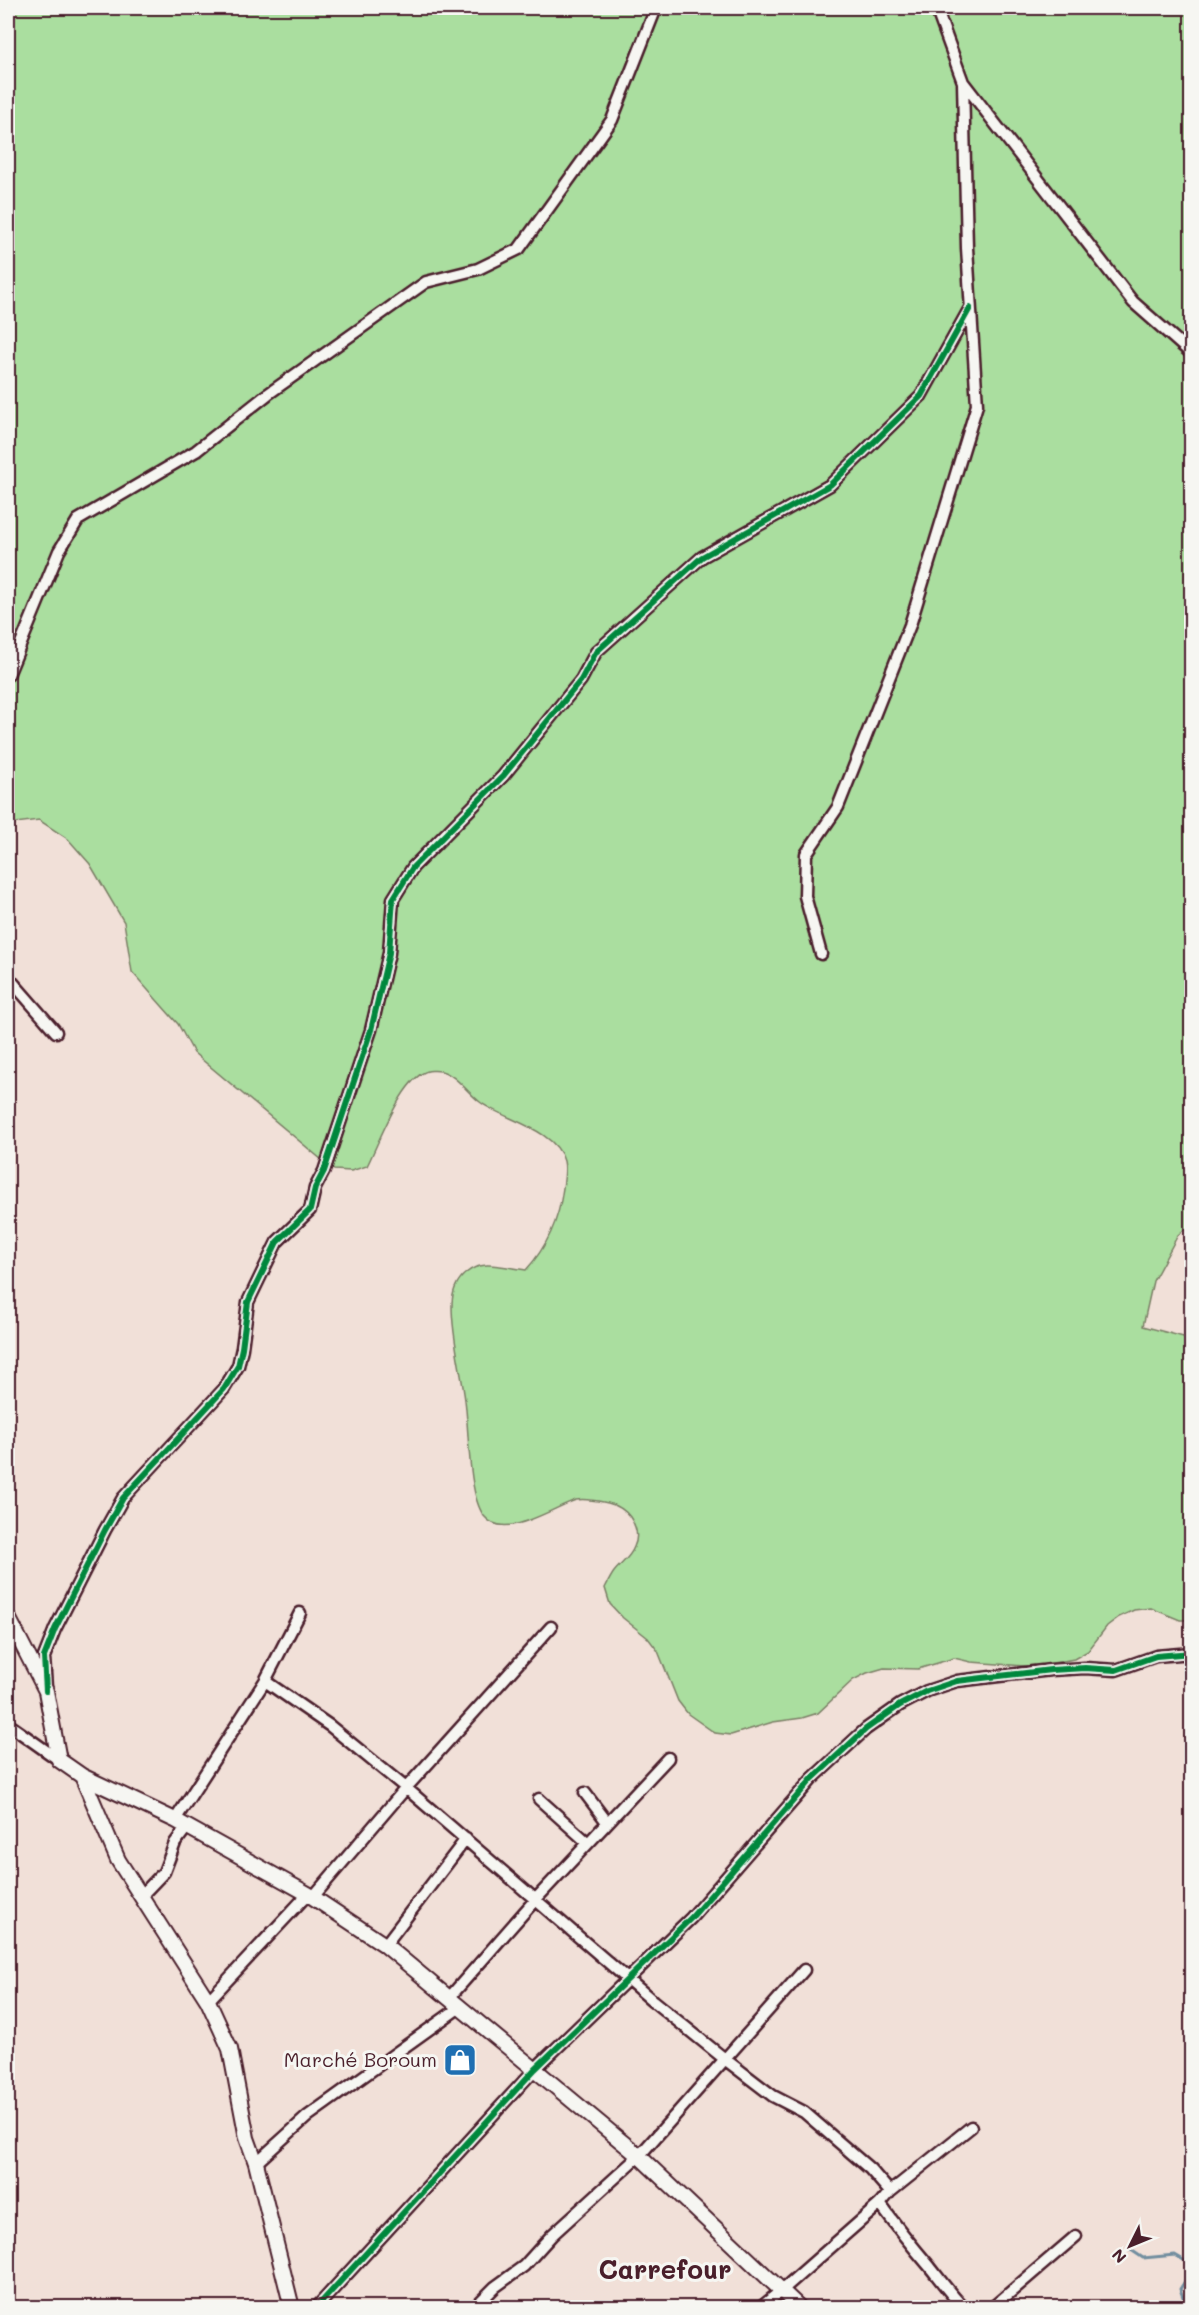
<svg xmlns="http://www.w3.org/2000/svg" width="1199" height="2315" font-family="Mali,sans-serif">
<rect width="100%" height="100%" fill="#f1e0d8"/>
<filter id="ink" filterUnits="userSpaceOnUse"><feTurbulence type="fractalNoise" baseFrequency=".0167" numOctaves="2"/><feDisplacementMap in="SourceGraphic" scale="12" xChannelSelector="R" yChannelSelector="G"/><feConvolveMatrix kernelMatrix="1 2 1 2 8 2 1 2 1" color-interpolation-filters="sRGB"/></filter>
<g filter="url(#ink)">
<path fill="#aade9f" stroke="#7a7e65" stroke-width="1.5" d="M8,8H1191L1192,1223L1178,1235L1153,1281L1143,1326L1191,1339V1620H1180L1151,1608L1134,1610L1119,1617L1107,1626L1088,1651L1074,1659L1042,1665L1024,1666L971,1662L954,1658L918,1669L884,1668L867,1673L853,1680L818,1713L802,1718L773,1722L731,1735L715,1733L688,1714L678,1701L658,1651L648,1638L623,1618L610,1604L605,1588C608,1582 611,1576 614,1572C621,1563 630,1558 634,1547C639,1537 636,1526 630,1517C625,1510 616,1505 608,1503C598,1501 586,1498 576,1500C553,1507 504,1542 484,1516C468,1495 469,1429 465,1400C461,1369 452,1337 452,1306C452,1293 456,1281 466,1273C483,1258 505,1268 526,1270C548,1246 559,1220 563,1188C564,1180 566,1169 564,1161C556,1129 502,1119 480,1102C468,1093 455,1074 441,1071C436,1070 427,1070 423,1073C400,1085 379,1142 367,1166L351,1171L334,1170L194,1053L178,1024L132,972L124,922L90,864L68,839L39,820L8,824Z"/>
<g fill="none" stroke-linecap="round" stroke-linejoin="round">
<path stroke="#728e9f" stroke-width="3" d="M1131,2250L1143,2258L1175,2255L1187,2262L1190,2273L1180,2289L1187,2308"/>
<defs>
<path id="minor" d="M936,8L963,82L1133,302L1192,354
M8,675L59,551L78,520L196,451L268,394L426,282L478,269L519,249L612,120L656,8
M821,954L805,896L806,854L838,807L910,625L977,405L967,248L963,82
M8,977L56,1032
M265,1681L330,1726L406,1788L653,2001L726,2060L773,2096L804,2112L870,2169L890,2192L880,2204C896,2226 912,2246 930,2267C941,2281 951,2295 964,2308
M46,1688L44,1657L55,1629L105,1530L123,1498L224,1389L238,1366L242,1348L248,1302L277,1242L310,1210L315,1188L324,1171L371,1030L389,953L393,899L413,867L503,776L581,680L596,652L702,557L830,485L921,396L970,308
M8,1724L59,1760
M585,1793L607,1822
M539,1799L588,1843
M175,1820L265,1681L300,1613
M141,1896L164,1872L175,1843L187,1827
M313,1897L406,1788L551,1627
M385,1945L466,1839
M449,1998L535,1900L668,1758
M208,2001L308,1894
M256,2163L308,2116L460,2007
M890,2192L971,2127
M316,2308L535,2069L691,1918L812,1779L866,1729L900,1705L927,1691L957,1681L1051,1670L1085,1668L1116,1670L1156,1656L1192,1653
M474,2308L495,2287L524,2266L552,2235L639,2156L804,1970
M760,2308L781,2291L880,2204
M992,2308L1076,2236"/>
<path id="tertiary" d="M8,1617L46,1691L59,1760L82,1776L175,1820L308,1894L385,1945L639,2156L800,2308
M82,1776L118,1860L208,2001L230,2049L247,2138L256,2163L292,2308"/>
</defs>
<use href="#minor" stroke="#4a1f2b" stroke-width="15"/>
<use href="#tertiary" stroke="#4a1f2b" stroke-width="18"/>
<use href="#minor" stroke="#f6f6f2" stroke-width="10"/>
<use href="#tertiary" stroke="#f6f6f2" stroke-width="14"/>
<defs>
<path id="cycleway" d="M46,1691L44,1657L55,1629L105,1530L123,1498L224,1389L238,1366L242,1348L248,1302L277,1242L310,1210L315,1188L324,1171L371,1030L389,953L393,899L413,867L503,776L581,680L596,652L702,557L830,485L921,396L970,308
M316,2308L535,2069L691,1918L812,1779L866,1729L900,1705L927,1691L957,1681L1051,1670L1085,1668L1116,1670L1156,1656L1192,1653"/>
</defs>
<use href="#cycleway" stroke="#f6f6f2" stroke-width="10"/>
<use href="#cycleway" stroke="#00873e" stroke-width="6"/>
</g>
</g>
<defs>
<symbol id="shop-square" viewBox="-11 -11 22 22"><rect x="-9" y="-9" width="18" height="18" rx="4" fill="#1f6fb2" stroke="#f6f6f2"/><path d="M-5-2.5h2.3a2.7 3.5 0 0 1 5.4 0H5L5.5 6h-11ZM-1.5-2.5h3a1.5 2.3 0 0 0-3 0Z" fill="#fff"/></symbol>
</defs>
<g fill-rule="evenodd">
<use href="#shop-square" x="441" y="2041" width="38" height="38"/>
</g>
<g text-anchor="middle" stroke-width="6" stroke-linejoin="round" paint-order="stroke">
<g font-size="20" fill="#4a1f2b" stroke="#f6f6f2" text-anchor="end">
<text x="437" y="2067">Marché Boroum</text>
</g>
<g font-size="26" font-weight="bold" fill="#4a1f2b" stroke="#f6f6f2">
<text x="665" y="2279">Carrefour</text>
</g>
</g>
<rect width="1199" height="2315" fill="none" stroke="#f6f6f2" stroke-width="30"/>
<rect x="15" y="15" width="1169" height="2285" fill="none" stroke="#4a1f2b" stroke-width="2" filter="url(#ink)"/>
<g transform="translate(1130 2246) rotate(227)" stroke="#f6f6f2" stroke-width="4.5" paint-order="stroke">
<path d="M0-4.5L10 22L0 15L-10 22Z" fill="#4a1f2b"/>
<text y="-9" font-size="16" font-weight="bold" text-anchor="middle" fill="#4a1f2b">N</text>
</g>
</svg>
